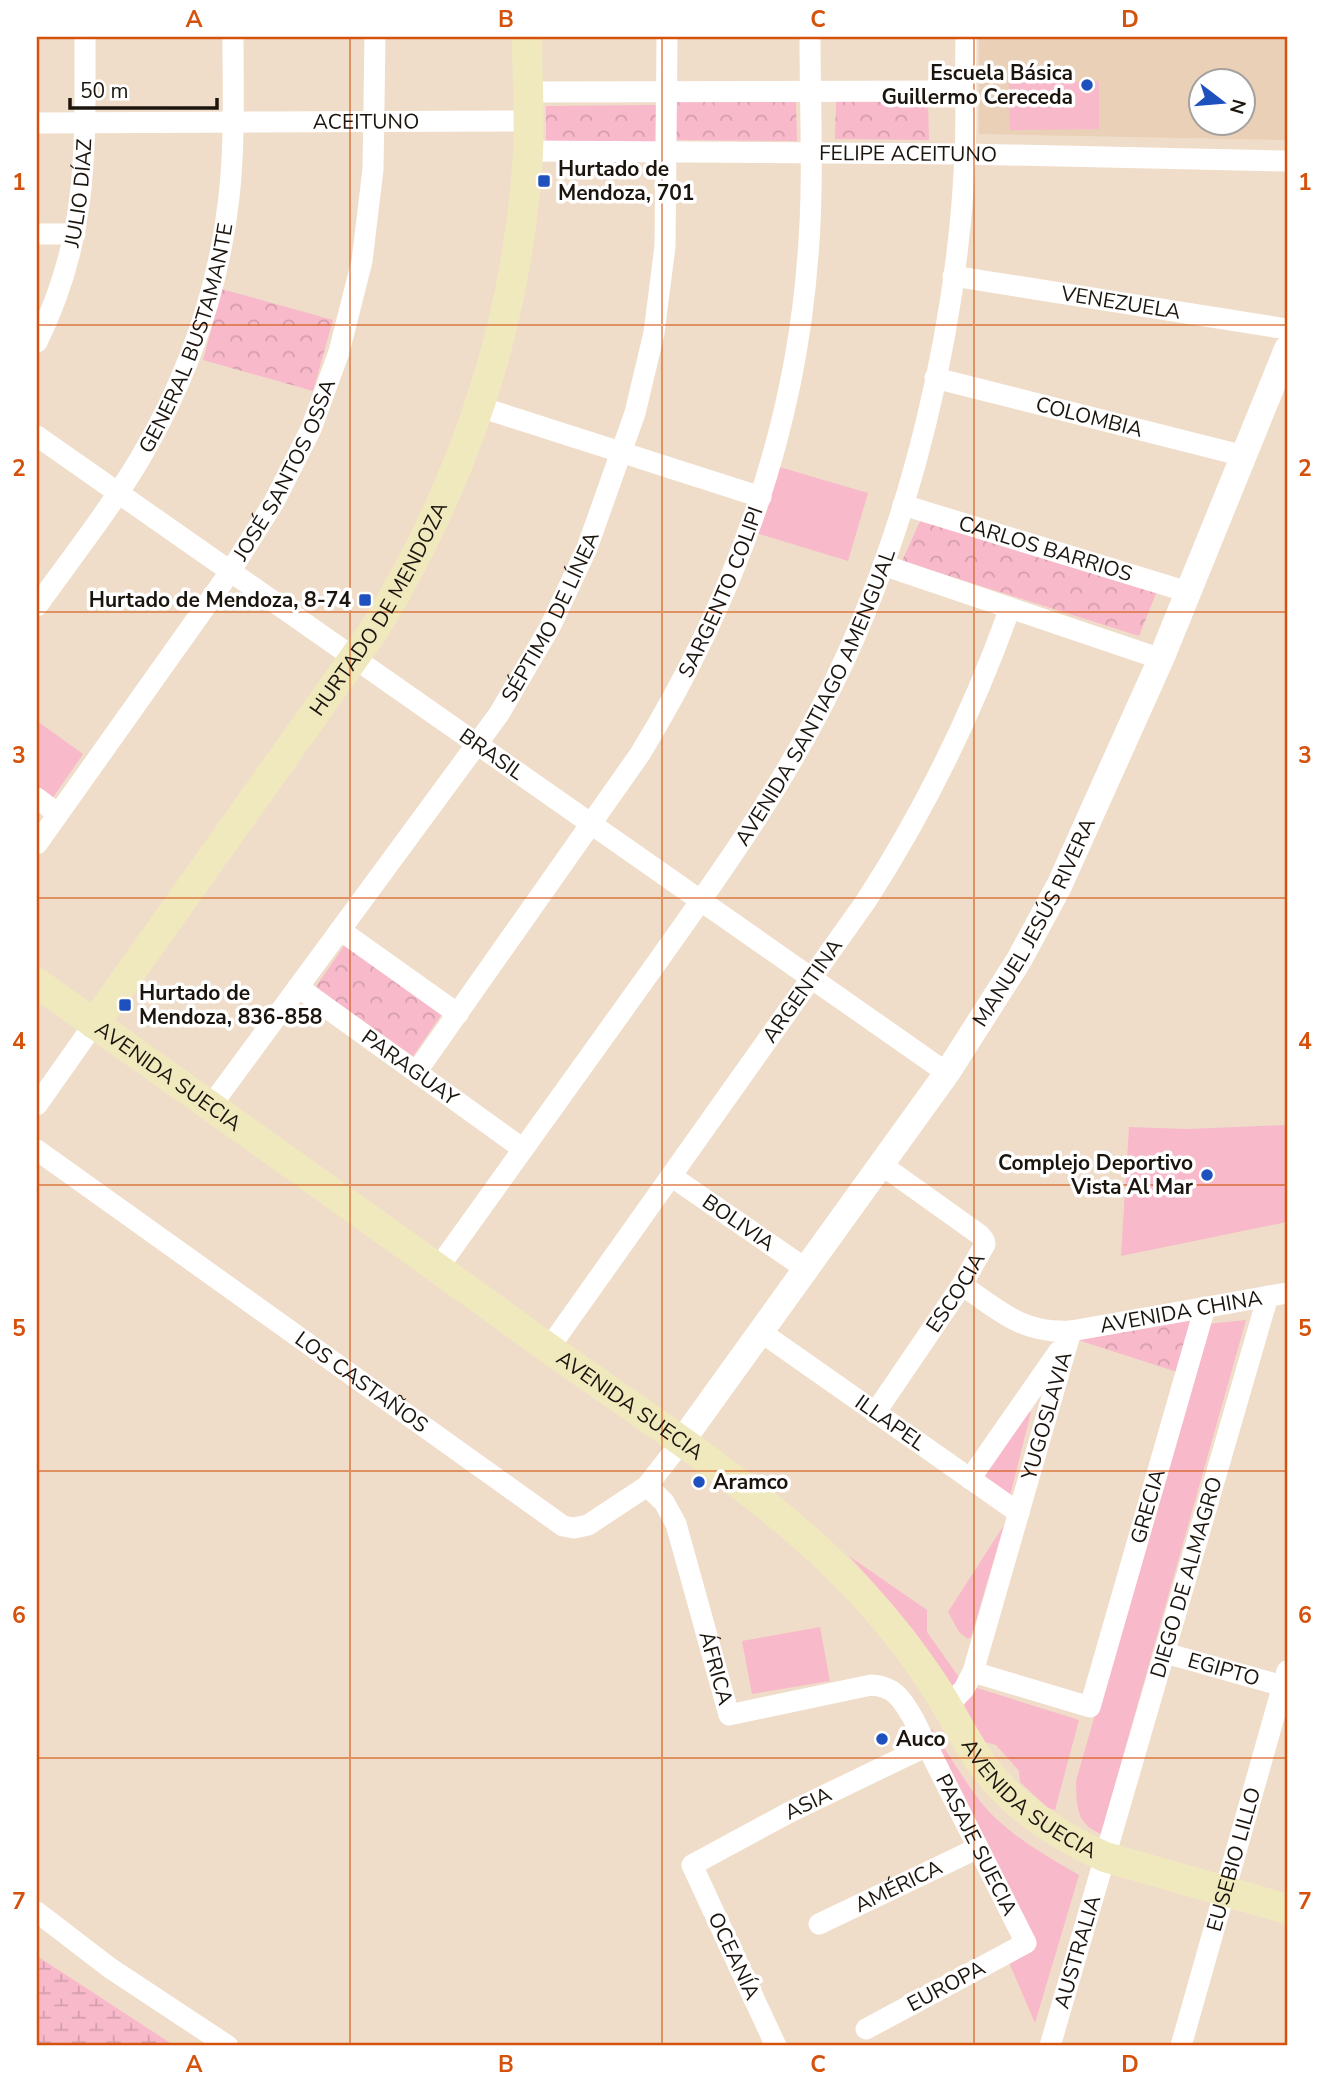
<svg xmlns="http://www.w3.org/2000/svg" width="1324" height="2083" font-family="'Nunito Sans',sans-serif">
<defs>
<pattern id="wetland-marsh" width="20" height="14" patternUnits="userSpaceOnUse" patternTransform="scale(1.75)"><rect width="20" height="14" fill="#f8b9ca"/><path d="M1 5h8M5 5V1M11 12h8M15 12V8" fill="none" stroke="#d49eac"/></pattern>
<pattern id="park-crowns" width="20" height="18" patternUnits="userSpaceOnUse" patternTransform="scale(1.75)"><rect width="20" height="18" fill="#f8b9ca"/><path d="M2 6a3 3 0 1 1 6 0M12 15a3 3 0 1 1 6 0" fill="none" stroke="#d49eac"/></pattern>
</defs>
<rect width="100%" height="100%" fill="#f0ddc9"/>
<path fill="#e9d0b7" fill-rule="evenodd" d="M979,37H1287V140L979,134ZM1202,80H1244V122H1202Z"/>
<path fill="#f8b9ca" d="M1099,81V129L1010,130L1009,83Z
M776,466L868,493L848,561L756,533Z
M37,721L83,754L52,799L37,788Z
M1287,1125V1222L1121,1256L1129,1127L1187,1129Z
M1246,1320L1101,1834C1075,1823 1077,1806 1076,1781L1207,1324Z
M1028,1412H1031L1010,1496L982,1476Z
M1004,1525L971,1637L968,1639L959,1632L948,1612Z
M849,1556L927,1610V1632L963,1683L952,1688C923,1639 887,1597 849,1556Z
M820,1627L830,1681L752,1694L742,1641Z
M974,1687L1079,1720L1055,1810L1048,1808L1020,1782L1019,1771L996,1745L981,1741L963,1707Z
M932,1729C948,1753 963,1779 980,1801C1005,1833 1045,1855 1079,1875L1035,2023L1007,1958L1031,1941L923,1734Z"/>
<path fill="url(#wetland-marsh)" d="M37,1956L175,2046H37Z"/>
<path fill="url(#park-crowns)" d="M675,101L796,102L797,141L675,140Z
M836,101L928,103L929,140L835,139Z
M656,105L657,144H546V106Z
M222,289L333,320L313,391L203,360Z
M921,519L1157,591L1139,636L902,561Z
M346,943L444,1011L413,1056L315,988Z
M1198,1318L1180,1373L1078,1340Z"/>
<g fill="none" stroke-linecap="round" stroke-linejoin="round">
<g stroke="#fff" stroke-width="21">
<path d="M528,92L965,91"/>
<path id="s1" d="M37,123L528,121"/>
<path id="s2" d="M528,151L965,154L1287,161"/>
<path d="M37,234H75"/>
<path id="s3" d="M953,276L1287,329"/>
<path id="s4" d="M37,342C89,237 85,150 85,37"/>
<path id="s5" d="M935,378L1244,456"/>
<path d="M480,407L761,497"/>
<path id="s6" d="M37,436L947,1073"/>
<path id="s7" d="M903,505L1188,592"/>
<path d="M883,565L1161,659"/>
<path id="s8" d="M37,606C72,557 110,509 141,457C187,378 219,289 229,197C235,144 233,90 233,37"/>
<path d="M37,798L58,814"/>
<path id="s9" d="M37,844L230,572L274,502L311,429L339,352L362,261L373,169L375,37"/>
<path d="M340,930L458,1014"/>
<path id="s10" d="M298,987L523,1149"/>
<path id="s11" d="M417,1071L640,754C733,602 795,434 808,255C814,182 810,109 810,37"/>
<path d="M37,1105L94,1024"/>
<path id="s12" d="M210,1107L499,714L550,627L587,548L635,413L654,333L665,246L667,37"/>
<path id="s13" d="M37,1150L563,1526L574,1528L588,1525L647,1486L682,1441"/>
<path id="s14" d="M671,1176L806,1269"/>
<path id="s15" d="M438,1268C506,1172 575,1077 643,982C713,884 783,788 835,680C911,524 958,327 965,154C967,115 965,76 966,37"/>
<path id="s16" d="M962,1285C999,1311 1023,1334 1071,1331L1287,1293"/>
<path id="s17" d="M761,1332L1019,1513"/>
<path id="s18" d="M549,1348L866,901C926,808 973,712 1010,608"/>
<path id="s19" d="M875,1413L962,1285L985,1244L984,1240L980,1235L882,1165"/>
<path d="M970,1479L1059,1351"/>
<path id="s20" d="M647,1486L664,1502L676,1524L729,1715L871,1685C894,1686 902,1699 913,1718L1026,1943L866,2029"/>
<path id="s21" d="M1165,1653L1283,1686"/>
<path id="s22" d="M973,1672L1090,1707L1205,1307"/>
<path id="s23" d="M947,1706L964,1689L973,1672L1071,1331"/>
<path d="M37,1912L110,1968L228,2046"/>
<path id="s24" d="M819,1924L978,1848"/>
<path id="s25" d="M776,2046L692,1865L790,1812L927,1746"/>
<path id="s26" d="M1050,2046L1268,1296"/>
<path id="s27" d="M1181,2046L1287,1671"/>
</g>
<path stroke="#fff" stroke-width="26" id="s28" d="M682,1441L947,1073L1019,960L1059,886L1161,659L1287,349"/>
<g stroke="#f0e9be" stroke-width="30">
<path id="s29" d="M37,983C206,1103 376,1223 544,1345C631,1407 722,1465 803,1536C850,1577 893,1624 928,1676C947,1703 961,1733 979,1760C1010,1805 1056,1835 1105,1857L1287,1909"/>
<path id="s30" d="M94,1024L376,627C464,482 518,323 528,153C530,115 527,75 527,37"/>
</g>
</g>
<path fill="none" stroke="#d4520c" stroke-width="2" stroke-opacity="0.55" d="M350,37V2046M662,37V2046M974,37V2046M37,325H1287M37,612H1287M37,898H1287M37,1185H1287M37,1471H1287M37,1758H1287"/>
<g fill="#1e51be" stroke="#fff" stroke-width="2.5">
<circle cx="1087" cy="85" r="7"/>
<rect x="537" y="174" width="14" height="14" rx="3.5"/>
<rect x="358" y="593" width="14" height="14" rx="3.5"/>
<rect x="118" y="998" width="14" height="14" rx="3.5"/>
<circle cx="1207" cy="1175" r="7"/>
<circle cx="699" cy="1482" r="7"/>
<circle cx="882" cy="1739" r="7"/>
</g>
<g text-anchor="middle" stroke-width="7" stroke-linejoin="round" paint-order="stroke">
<g font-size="21" font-weight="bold" fill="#1c150e" stroke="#fff" text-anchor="start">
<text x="1073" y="80" text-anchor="end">Escuela Básica<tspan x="1073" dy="24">Guillermo Cereceda</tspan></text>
<text x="558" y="176">Hurtado de<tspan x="558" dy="24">Mendoza, 701</tspan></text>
<text x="351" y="607" text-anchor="end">Hurtado de Mendoza, 8-74</text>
<text x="139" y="1000">Hurtado de<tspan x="139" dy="24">Mendoza, 836-858</tspan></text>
<text x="1193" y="1170" text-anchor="end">Complejo Deportivo<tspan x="1193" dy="24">Vista Al Mar</tspan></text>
<text x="713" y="1489">Aramco</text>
<text x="896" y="1746">Auco</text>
</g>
<g font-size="21" fill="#1c150e" stroke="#fff">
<text dy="7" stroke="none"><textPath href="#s1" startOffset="329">ACEITUNO</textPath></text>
<text dy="7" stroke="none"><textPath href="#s2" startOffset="380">FELIPE ACEITUNO</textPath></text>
<text dy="7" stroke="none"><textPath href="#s4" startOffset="156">JULIO DÍAZ</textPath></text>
<text dy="7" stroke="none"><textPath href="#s3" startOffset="170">VENEZUELA</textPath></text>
<text dy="7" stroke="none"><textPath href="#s8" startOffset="310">GENERAL BUSTAMANTE</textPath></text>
<text dy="7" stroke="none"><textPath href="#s5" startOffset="159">COLOMBIA</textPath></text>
<text dy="7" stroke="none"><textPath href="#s9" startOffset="450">JOSÉ SANTOS OSSA</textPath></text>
<text dy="7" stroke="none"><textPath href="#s7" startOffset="149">CARLOS BARRIOS</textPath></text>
<text dy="7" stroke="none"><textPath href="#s11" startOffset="569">SARGENTO COLIPI</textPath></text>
<text dy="7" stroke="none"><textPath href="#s30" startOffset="504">HURTADO DE MENDOZA</textPath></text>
<text dy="7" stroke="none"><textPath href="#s12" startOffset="598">SÉPTIMO DE LÍNEA</textPath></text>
<text dy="7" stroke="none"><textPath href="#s15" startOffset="686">AVENIDA SANTIAGO AMENGUAL</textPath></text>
<text dy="7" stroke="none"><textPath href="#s6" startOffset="555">BRASIL</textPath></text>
<text dy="7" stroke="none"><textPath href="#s28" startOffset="628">MANUEL JESÚS RIVERA</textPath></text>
<text dy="7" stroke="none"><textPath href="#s18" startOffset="438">ARGENTINA</textPath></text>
<text dy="7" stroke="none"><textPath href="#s10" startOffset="138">PARAGUAY</textPath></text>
<text dy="7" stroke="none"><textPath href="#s29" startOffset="161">AVENIDA SUECIA</textPath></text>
<text dy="7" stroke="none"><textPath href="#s14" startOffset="82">BOLIVIA</textPath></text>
<text dy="7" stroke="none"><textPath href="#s19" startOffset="145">ESCOCIA</textPath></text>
<text dy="7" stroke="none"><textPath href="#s16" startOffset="233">AVENIDA CHINA</textPath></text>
<text dy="7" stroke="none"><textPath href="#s13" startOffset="399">LOS CASTAÑOS</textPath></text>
<text dy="7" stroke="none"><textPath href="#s29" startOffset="728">AVENIDA SUECIA</textPath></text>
<text dy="7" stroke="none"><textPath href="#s23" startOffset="310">YUGOSLAVIA</textPath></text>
<text dy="7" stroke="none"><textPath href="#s17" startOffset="158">ILLAPEL</textPath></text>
<text dy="7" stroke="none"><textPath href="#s22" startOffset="331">GRECIA</textPath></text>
<text dy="7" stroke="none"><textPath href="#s26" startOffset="488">DIEGO DE ALMAGRO</textPath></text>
<text dy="7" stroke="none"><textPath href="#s20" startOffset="198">ÁFRICA</textPath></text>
<text dy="7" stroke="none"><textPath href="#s21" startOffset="61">EGIPTO</textPath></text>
<text dy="7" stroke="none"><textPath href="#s29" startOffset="1295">AVENIDA SUECIA</textPath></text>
<text dy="7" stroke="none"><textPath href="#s25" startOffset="331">ASIA</textPath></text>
<text dy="7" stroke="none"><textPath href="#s20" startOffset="590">PASAJE SUECIA</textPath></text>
<text dy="7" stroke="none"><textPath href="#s27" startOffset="194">EUSEBIO LILLO</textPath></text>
<text dy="7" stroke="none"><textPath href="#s24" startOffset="88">AMÉRICA</textPath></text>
<text dy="7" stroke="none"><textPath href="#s26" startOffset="98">AUSTRALIA</textPath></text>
<text transform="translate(734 1956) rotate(65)" y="7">OCEANÍA</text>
<text transform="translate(946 1986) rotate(-28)" y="7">EUROPA</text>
</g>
</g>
<rect width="1324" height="2083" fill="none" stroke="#ffffff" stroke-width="77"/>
<g transform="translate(1222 102) rotate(106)"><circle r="33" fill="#ffffff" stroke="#a4a19f" stroke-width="2"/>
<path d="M0-5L12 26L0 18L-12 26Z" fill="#1e51be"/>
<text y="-10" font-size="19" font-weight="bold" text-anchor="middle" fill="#1c150e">N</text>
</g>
<path d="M70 98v10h147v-10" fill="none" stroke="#1c150e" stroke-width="3.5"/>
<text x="80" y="98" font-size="21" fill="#1c150e" stroke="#ffffff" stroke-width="5" paint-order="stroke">50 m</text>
<rect x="38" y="38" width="1248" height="2006" fill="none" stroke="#d4520c" stroke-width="2.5"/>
<g font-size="23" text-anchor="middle" font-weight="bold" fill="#d4520c">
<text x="194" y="27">A</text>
<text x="506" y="27">B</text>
<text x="818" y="27">C</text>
<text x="1130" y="27">D</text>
<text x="19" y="190">1</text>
<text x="1305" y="190">1</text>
<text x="19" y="476">2</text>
<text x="1305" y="476">2</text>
<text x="19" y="763">3</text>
<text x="1305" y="763">3</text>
<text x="19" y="1049">4</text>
<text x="1305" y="1049">4</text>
<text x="19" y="1336">5</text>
<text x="1305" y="1336">5</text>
<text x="19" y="1623">6</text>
<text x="1305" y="1623">6</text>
<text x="19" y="1909">7</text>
<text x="1305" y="1909">7</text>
<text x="194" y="2072">A</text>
<text x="506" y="2072">B</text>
<text x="818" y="2072">C</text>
<text x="1130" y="2072">D</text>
</g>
</svg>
